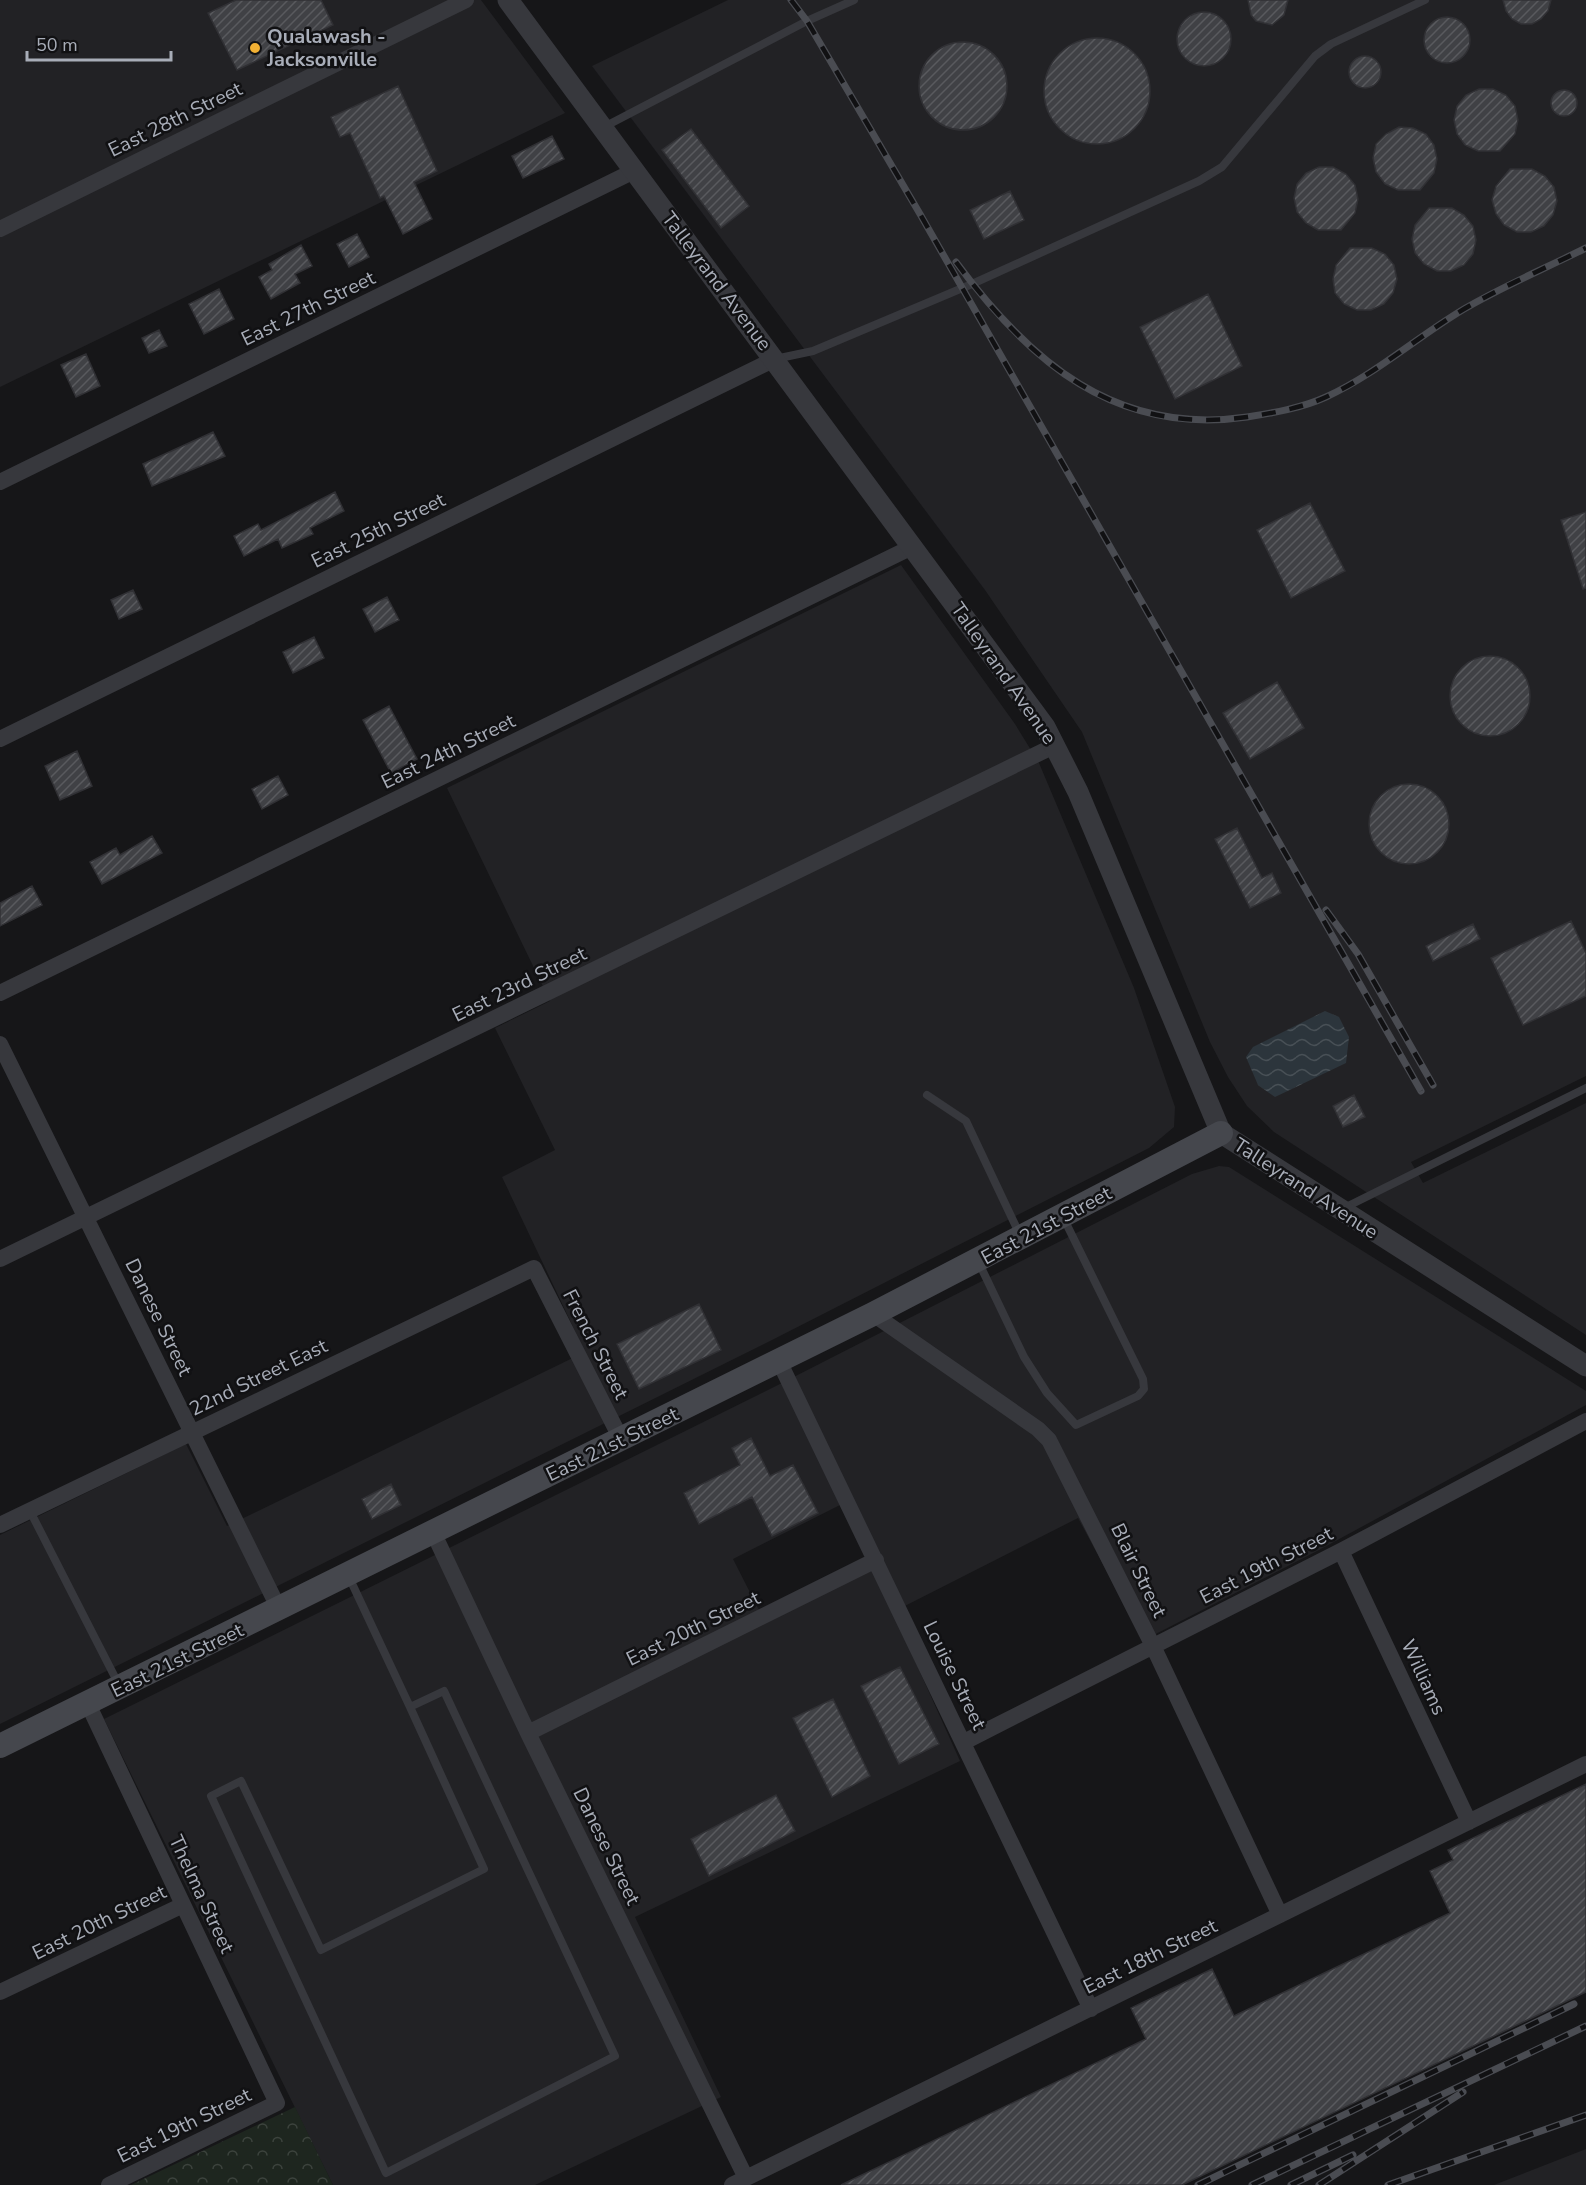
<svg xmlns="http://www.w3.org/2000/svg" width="1586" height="2185" font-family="'Nunito Sans',sans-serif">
<defs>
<pattern id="forest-crowns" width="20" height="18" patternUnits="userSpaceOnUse" patternTransform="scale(1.5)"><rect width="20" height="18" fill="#1e261f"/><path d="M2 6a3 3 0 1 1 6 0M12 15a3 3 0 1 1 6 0" fill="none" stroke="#3c433d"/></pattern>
<pattern id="water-waves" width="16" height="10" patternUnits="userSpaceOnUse" patternTransform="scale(1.5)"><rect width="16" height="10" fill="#2c353c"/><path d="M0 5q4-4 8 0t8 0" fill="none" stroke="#485056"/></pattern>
<pattern id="building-hatch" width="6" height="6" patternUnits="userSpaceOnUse" patternTransform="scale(1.5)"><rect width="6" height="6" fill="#404145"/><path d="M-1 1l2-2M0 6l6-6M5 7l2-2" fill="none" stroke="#595a5e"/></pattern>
</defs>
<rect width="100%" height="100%" fill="#161618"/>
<path fill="#222225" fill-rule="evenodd" d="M0,0H481L565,113L0,387Z
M728,0H1586V1076L1411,1162L1423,1183L1586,1103V1335L1274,1132L1247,1106L1228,1077L1210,1042L1082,732L985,590L592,66Z
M901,565L1015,724L1039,763L1134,988L1175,1107L1174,1127L1149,1148L772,1340L0,1724V1535L186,1444L227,1526L585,1352L502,1177L555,1150L495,1028L550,1001L447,788Z
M1219,1166L1229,1167L1586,1391V1405L1319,1550L1144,1640L1078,1518L893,1612L960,1761L635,1917L721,2097L535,2185H333L104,1719L778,1385L1192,1174ZM840,1505L873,1570L765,1622L733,1559Z
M1586,2149V2185H1494Z"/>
<path fill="url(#forest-crowns)" d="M295,2107L333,2185H131Z"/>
<path fill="url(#water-waves)" d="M1325,1011L1339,1017L1349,1037L1346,1063L1275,1097L1258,1085L1246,1057L1253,1047Z"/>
<path fill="url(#building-hatch)" stroke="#303034" stroke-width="1.5" d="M236,0H321L333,25L237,70L208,13Z
M1248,0H1288L1284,15L1272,25L1256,21L1251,15Z
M1503,0H1551L1548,11L1541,19L1532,24H1521L1512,19L1506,11Z
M1177 39a27 27 0 1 1 54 0a27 27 0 1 1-54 0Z
M1424 40a23 23 0 1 1 46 0a23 23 0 1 1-46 0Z
M1044 91a53 53 0 1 1 106 0a53 53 0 1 1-106 0Z
M919 86a44 44 0 1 1 88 0a44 44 0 1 1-88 0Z
M1349 72a16 16 0 1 1 32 0a16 16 0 1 1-32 0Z
M398,86L437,171L414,182L432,219L403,234L384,196L380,198L350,133L340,137L331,117Z
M1479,89H1493L1506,95L1515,106L1518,120L1515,134L1500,151H1478L1465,145L1457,134L1454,120L1457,106L1466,95Z
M1551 103a13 13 0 1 1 26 0a13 13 0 1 1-26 0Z
M1399,127L1413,128L1426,134L1434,145L1437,159L1434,173L1420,190H1398L1385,184L1376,172L1373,158L1376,144L1386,134Z
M691,129L749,206L721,228L662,150Z
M552,136L564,159L523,178L512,156Z
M1319,167H1333L1346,174L1355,185L1358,199L1355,213L1341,230H1318L1306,223L1297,212L1294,198L1297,184L1306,173Z
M1510,169H1532L1545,176L1554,187L1557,201L1553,215L1544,226L1531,232H1517L1504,225L1496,214L1492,200L1496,186Z
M1010,191L1024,220L984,239L970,210Z
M1429,208H1452L1464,215L1473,226L1476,240L1473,254L1464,265L1451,271H1437L1424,264L1415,253L1412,239L1415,225Z
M357,234L369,257L349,267L337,244Z
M301,245L312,266L295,274L300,283L271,299L259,277L272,270L269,264Z
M1350,248H1372L1385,254L1394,265L1397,279L1393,293L1384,304L1371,310H1357L1344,304L1335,293L1333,279L1336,265Z
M219,289L234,319L204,334L189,304Z
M1208,294L1242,366L1175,399L1140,327Z
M159,330L167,346L149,353L142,338Z
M86,354L100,386L76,397L61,365Z
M213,432L225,456L152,486L143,464Z
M335,492L344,511L310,528L313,534L282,548L278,539L244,556L234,536L258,524L261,530Z
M1310,503L1345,571L1291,598L1257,530Z
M1586,512V588L1583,589L1561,520Z
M133,590L142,609L119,619L111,600Z
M387,597L399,620L375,632L363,609Z
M314,637L324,658L293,673L283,652Z
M1450 696a40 40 0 1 1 80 0a40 40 0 1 1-80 0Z
M1277,682L1304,728L1250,759L1223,713Z
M389,706L417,759L391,773L363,720Z
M77,751L92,786L60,800L45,766Z
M278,776L288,795L262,809L252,789Z
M1369 824a40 40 0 1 1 80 0a40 40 0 1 1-80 0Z
M1237,828L1262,878L1272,873L1281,893L1250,908L1215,839Z
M152,836L162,853L102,884L90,862L116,848L120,855Z
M32,886L42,905L0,926V903Z
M1571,921L1586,953V996L1523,1025L1491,958Z
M1473,924L1480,939L1433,961L1426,946Z
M1354,1095L1365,1117L1343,1127L1333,1106Z
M699,1304L721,1350L639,1389L617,1344Z
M751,1438L770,1476L793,1465L818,1513L772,1536L752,1497L699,1524L684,1493L740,1465L732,1448Z
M391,1484L401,1505L372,1519L362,1499Z
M900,1667L939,1744L899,1764L861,1686Z
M833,1699L870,1776L832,1797L793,1718Z
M1586,1784V1992L1182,2185H841L1146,2039L1131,2008L1212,1969L1234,2016L1450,1913L1430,1871L1453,1860L1448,1850Z
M776,1795L795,1831L709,1876L691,1839Z"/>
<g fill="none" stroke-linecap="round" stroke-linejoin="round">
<path stroke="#37383d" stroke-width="8" d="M602,128L807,21L854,0
M775,359L813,351L972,284L1199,181L1222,167L1315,56L1331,44L1425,0
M927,1095L966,1121L1020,1235
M1344,1208L1586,1088
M978,1261L1024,1357L1047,1393L1076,1425L1138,1396L1144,1389L1143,1379L1063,1217
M30,1511L119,1685
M348,1575L410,1707L444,1691L615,2056L386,2173L211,1796L241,1781L321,1950L484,1869L410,1707"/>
<path stroke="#37383d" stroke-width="16" d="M0,229L466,0
M0,482L634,171
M0,739L775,359
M0,993L914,546
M0,1044L279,1609
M0,1259L1056,745
M873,1314L1038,1429L1049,1440L1153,1646L1280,1915
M779,1361L1091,2009
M0,1525L534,1268L621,1439
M433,1532L528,1733L746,2178
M1341,1551L1469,1822
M88,1704L277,2103L109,2185
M528,1733L876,1560
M964,1742L1341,1551L1586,1421
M0,1992L183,1905
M732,2185L1586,1764"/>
<path stroke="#37383d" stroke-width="21" d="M508,0L1045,727L1078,792L1221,1133L1586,1366"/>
<path stroke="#45474d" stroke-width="24" d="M0,1746L873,1314L1221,1133"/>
<defs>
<path id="rail" d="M791,0L807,21L920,214L1421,1091
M956,262C1029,361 1115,436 1247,417C1273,413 1302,408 1326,397C1376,374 1417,337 1464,309C1503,286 1546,268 1586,248
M1326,910L1358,954L1433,1085
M1198,2185L1574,2004
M1252,2185L1586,2026
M1291,2185L1353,2155
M1319,2185L1463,2092
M1388,2185L1586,2115"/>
</defs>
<use href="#rail" stroke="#4a4c52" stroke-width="7"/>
<use href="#rail" stroke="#111113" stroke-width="4.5" stroke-dasharray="14" stroke-linecap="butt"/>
</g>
<circle fill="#f2b134" stroke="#111113" stroke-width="2" cx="255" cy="48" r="6"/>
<g text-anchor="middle" stroke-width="5" stroke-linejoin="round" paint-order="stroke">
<g font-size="20" font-weight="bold" fill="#a8adb8" stroke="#111113" text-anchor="start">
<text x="267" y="43">Qualawash -<tspan x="267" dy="23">Jacksonville</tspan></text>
</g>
<g font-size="20" fill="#a8adb8" stroke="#111113">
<text transform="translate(175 119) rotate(-26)" y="7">East 28th Street</text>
<text transform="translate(717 281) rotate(53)" y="7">Talleyrand Avenue</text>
<text transform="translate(308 308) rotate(-26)" y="7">East 27th Street</text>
<text transform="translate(378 530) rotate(-26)" y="7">East 25th Street</text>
<text transform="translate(1004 673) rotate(55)" y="7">Talleyrand Avenue</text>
<text transform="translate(448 751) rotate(-26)" y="7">East 24th Street</text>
<text transform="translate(519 984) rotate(-26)" y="7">East 23rd Street</text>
<text transform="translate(1306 1188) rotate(33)" y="7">Talleyrand Avenue</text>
<text transform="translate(1046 1225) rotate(-28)" y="7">East 21st Street</text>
<text transform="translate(159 1317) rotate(64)" y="7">Danese Street</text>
<text transform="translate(596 1344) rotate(63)" y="7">French Street</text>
<text transform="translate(258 1377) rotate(-26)" y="7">22nd Street East</text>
<text transform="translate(612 1444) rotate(-26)" y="7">East 21st Street</text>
<text transform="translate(1266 1565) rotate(-27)" y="7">East 19th Street</text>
<text transform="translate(1139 1570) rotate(64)" y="7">Blair Street</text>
<text transform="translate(693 1628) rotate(-26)" y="7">East 20th Street</text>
<text transform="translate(177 1660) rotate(-26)" y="7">East 21st Street</text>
<text transform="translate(955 1675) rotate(64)" y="7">Louise Street</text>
<text transform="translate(1424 1677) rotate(65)" y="7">Williams</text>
<text transform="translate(607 1846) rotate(64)" y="7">Danese Street</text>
<text transform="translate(202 1894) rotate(65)" y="7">Thelma Street</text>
<text transform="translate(99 1922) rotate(-26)" y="7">East 20th Street</text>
<text transform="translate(1150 1956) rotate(-26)" y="7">East 18th Street</text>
<text transform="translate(184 2125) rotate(-26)" y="7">East 19th Street</text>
</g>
</g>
<path d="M27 51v9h144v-9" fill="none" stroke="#a8adb8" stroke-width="3"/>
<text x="36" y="51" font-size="18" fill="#a8adb8" stroke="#111113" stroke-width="4.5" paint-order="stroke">50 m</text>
</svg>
